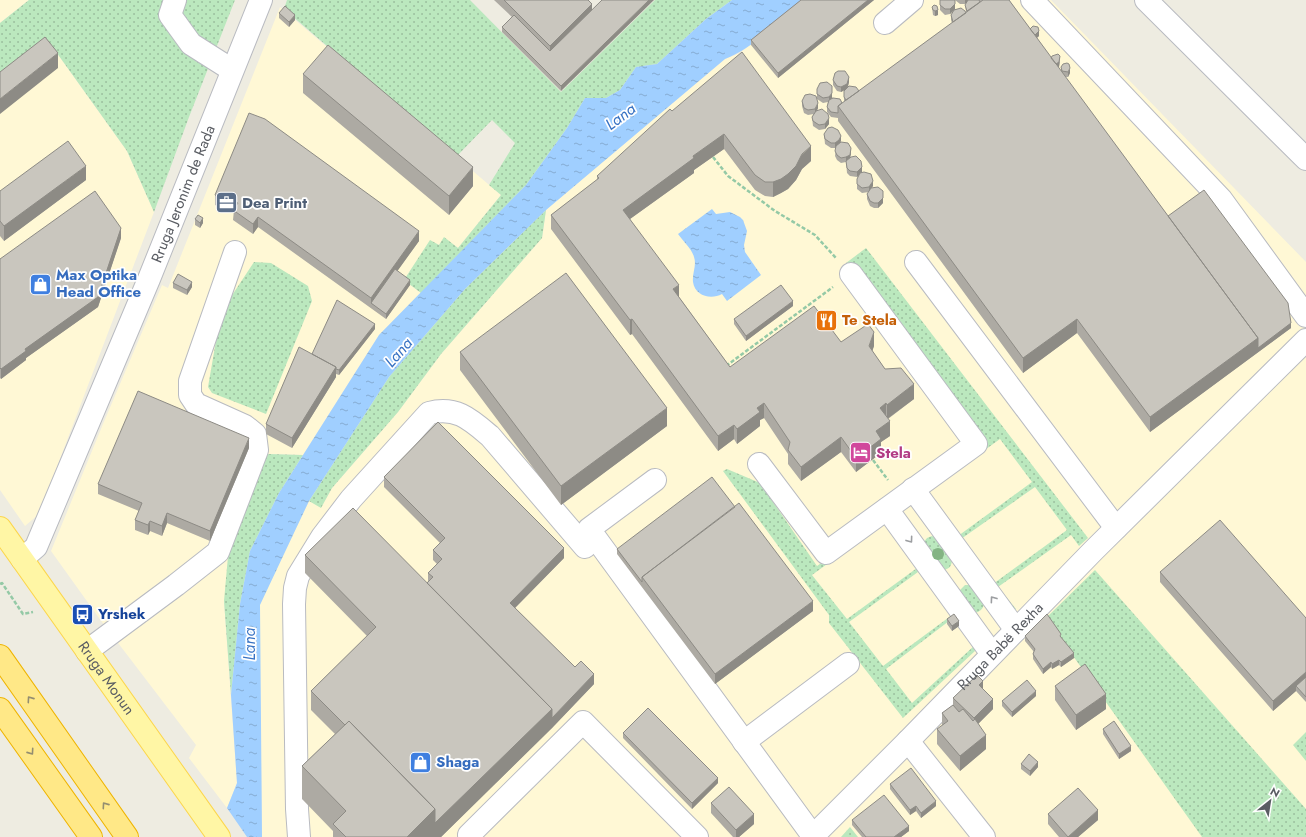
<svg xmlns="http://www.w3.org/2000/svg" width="1306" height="837" font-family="Jost,sans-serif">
<defs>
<pattern id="grass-dots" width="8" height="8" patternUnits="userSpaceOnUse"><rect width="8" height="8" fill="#bbe8be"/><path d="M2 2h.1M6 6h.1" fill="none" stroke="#9bbf9e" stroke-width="1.8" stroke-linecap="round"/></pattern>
<pattern id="water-ripples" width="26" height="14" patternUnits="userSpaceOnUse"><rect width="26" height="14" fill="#a0cfff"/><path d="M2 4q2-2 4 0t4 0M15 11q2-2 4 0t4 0" fill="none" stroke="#85abd2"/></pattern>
</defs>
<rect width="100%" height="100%" fill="#eeece1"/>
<path fill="#fff8d5" d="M0,0H29L0,23Z
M805,0H1051L1306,262V837H262L259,605L309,501L321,507L332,488L398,412L441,354L542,238L546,210L725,59L740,53Z
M280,7L501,195L458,248L444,238L439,245L430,241L404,280L421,293L379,335L303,455L267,454L224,601L237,783L227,808L189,758L196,745L99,618L51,551L103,424L162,285L168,288Z
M49,42L127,151L154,212L39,514L25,526L0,490V82Z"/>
<path fill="url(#grass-dots)" d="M29,0H235L189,117L154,212L127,151L49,42L0,82V23Z
M287,0H470L561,92L655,0H732L706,19L657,64L636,67L620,90L606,98H585L567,128L526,185L421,293L404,280L430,240L439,245L444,237L458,248L501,195L489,185L515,143L492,120L456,157L284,9Z
M546,210L542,238L441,354L398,412L332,488L321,508L309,501L389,377L465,289Z
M866,248L1088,538L1079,546L1071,535L998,587L1016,609L1014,610L993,584L1067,530L1035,487L961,539L958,536L1032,482L1000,439L927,492L982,444L846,263Z
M254,262L271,263L308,286L312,301L266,414L212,393L208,387L221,312Z
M267,454L303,455L279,493L250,551L240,604L231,695L224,601L229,545Z
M727,469L760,483L817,566L883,519L885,522L812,575L847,619L917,568L918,572L849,622L883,666L952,615L953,618L886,669L912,703L974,646L975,651L903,718L829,623V615L723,471Z
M932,536L934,537L952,561C951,567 949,569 943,570L923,543L927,538Z
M1095,570L1306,809V837H1202L1046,618Z
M965,585H970L984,604C983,609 980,612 974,613L959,591Z
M1306,732V761L1293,745Z
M850,827L858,837H841Z"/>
<path fill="url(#water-ripples)" d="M732,0H806C780,21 756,46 725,59L546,210L465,289L389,377L309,501L260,605L262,837H247L227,808L237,783L231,695L240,604L250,551L279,493L379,335L526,185L567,128L585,98H606L620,90L636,67L657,64L706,19Z
M712,209L716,214L730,212L740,217L743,220L747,231L744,245L745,252L761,275L727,301L722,294C711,300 695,296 693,282C692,273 697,266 694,257C692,249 683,241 678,234Z"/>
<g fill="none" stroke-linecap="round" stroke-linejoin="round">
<defs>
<g id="minor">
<path d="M175,0L170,15L191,44L232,70"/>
<path d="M1032,0L1221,199L1306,316"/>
<path d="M1146,0L1306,159"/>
<path d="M885,23L912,0"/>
<path d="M916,262L1116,528"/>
<path d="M759,464L826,553L976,444L851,274"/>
<path d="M655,480L589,529L813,836"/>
<path d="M913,489L1016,630"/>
<path d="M887,509L992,654"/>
<path id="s1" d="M22,559L36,547L149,279L261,0"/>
<path d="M87,651L176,585L218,552L257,450L255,434L245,426L196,404L190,395V381L235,252"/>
<path d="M908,741L984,837"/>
<path d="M744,742L848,664"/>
<path d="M299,837L297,809L294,604L295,588L298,576L322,537L351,499L429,413C456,406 470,419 490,436L585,547"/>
<path d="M471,837L469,835L583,722L697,837"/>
<path id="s2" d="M812,837L908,741L1093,551L1306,340"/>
</g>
<g id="major">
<path id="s3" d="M0,528L219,837"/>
</g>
<path id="highway" d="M0,656L127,837
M0,709L91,837"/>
</defs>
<use href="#minor" stroke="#b9bbc1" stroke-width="24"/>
<use href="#major" stroke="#fcd64c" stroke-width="24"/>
<use href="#highway" stroke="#efb400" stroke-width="24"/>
<path stroke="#94c9a6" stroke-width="2.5" stroke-dasharray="4 2" stroke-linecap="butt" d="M713,157L728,176L775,211L815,235L836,258
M726,366L833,287
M873,460L888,480
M0,584L2,583L23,614L33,612"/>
<use href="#minor" stroke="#fff" stroke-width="22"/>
<use href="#major" stroke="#fff6a5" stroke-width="22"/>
<use href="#highway" stroke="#ffe887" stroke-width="22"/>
</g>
<circle fill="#84b484" cx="938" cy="554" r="6"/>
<path fill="#adaaa3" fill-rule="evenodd" d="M494,0H588L561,91L502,32V27L512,17Z
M801,0H874L778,78L751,45V40Z
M940,0H1009L1030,29L1039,36L1037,38L1051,58L1060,62L1059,67H1058L1061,71V67L1070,73L1068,77H1065L1168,216L1291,328L1150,432L1077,333L1023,373L838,121V118L831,117L827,112V107L828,102L823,103L817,99V89L842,103L844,102V90L841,92L837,91L833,85V80L849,82L848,87L859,91L952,23L951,20V15L953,11L950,14L945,15L940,10ZM955,0L960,4H965L968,2L965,5L966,12L955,9Z
M932,7L938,15L935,16L933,15Z
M279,13L295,20L289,27L279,18Z
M303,74L473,186L449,215L303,93Z
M802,101L818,108L817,111L829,124L825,129L819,130L813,126L812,117L814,114L808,115L804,113L802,106Z
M672,111L811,161L802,169L796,180L788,189L781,193L773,197L765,196L755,190L724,149L694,170V173L630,219L679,297L730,367L841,342L874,346L872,351L885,369L914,399L888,419L890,436L881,442V453L856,472L841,452L801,481L788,464V454L764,418L760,420V426L737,444L734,439L718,451L632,334L630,335L551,229V215L597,180V176Z
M824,134L841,141L840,142L851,153L850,157L861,173L873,186L871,188L883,203L878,208H874L870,206L867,199V194L869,192L862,193L857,189V179L859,175L857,177L850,176L847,173L846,162L841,163L837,160L835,156L836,148H831L825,144Z
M86,180L4,241L0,236V191Z
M215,195L419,241L397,271L410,285L386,319L258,227L253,234L233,220L234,210L232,209L231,212L215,205Z
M195,219L203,223L200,228L195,225Z
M121,238L98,307L26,358V360L1,379L0,378V259Z
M173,283L192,287L187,295L173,288Z
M793,306L746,341L734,324V319Z
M375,329L339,375L336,374V377L292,448L266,434V424L312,354Z
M460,352L667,426L561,505L460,370Z
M249,448L210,541L167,523L162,536L150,531L148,535L135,530V520L139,511L98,494V484Z
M384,477L564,558L515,608L575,667L594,684L552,728L441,837H333V831L302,799V766L335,734L311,710V691L367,636L305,573V555L427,583L428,581V573L437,564L433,560V550L440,543L384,487Z
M617,549L813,611L715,684L617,554Z
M1160,572L1306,618V702L1296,691L1273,711L1160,582Z
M947,619L959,626L952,631L947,624Z
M1025,636L1061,637L1074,658L1061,667L1059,665L1052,669L1051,667L1043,674L1033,659V654L1034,652L1025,641Z
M1055,686L1106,709L1076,730L1055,700Z
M983,689L993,709L978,724L986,749L960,771L937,744V729L942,726V713L953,705V698Z
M1036,696L1012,717L1002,706V701Z
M1103,729L1131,751L1119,759L1103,734Z
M623,733L718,783L692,809L623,738Z
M1021,764L1038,767L1030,776L1021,769Z
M890,784L936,806L921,818L916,811L910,815L890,789Z
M711,803L754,824L739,837H733L711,813Z
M1048,814L1098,820L1078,837H1059L1048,824Z
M852,820L909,831L901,837H862L852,825Z"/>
<path fill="#8d8b85" d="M649,0H654L561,91V86Z
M868,0H874L778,78V73Z
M965,0H969L965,4Z
M592,4V14L550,56V46Z
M955,4V9L950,14V9Z
M938,10V15L935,16V11Z
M295,15V20L289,27V22Z
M1039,31V36L1034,40V35Z
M58,53V68L0,114V99Z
M1060,56L1059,67L1055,69V64Z
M1070,68V73L1068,77V72Z
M849,77V82L847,89L841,92V87Z
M832,93V98L829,102V97Z
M818,103V108L815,114V109Z
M829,118V124L825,129V124Z
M724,134V149L694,170V173L623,224V210L693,156Z
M841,136V141L839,145L835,148V143Z
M811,146V161L802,169L796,180L788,189L781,193L773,197V182Z
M851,148V153L850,160L846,162V157Z
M86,166V180L4,241V226Z
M473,167V186L449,215V196Z
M862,167V173L857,177V172Z
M873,181V186L869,192V187Z
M883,198V203L878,208V203Z
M232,199V209L231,212V202Z
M258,217V227L253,234V224Z
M203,218V223L200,228V223Z
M121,228V238L98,307L26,358V360L1,379V369L25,349Z
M419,231V241L373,305L371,303V298Z
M410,280V285L386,319V314Z
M192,282V287L187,295V290Z
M679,285V299L673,289Z
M793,301V306L746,341V336Z
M632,319V334L630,335V320Z
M1077,319V333L1023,373V358Z
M1291,323V328L1150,432V417L1258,338Z
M375,324V329L339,375V370Z
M874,332V346L869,361V346Z
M336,367V377L292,448V438Z
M914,384V399L887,419V405Z
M764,403V418L760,420V426L737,444V429L757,408Z
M886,403V418L880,408Z
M667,408V426L561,505V486Z
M890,421V436L881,442V453L856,472V458L876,431Z
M734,425V439L718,451V436Z
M841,437V452L801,481V467Z
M249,438V448L210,541V531Z
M167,513V523L162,536V526Z
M150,521V531L148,535V525Z
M564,548V558L510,613V603Z
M813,601V611L715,684V674Z
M959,621V626L952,631V626Z
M1074,653V658L1061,667V662Z
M1059,660V665L1052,669V664Z
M1051,662V667L1043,674V669Z
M1306,672V682L1296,686V691L1273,711V701Z
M594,674V684L552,728V718Z
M983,681V691L979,685Z
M1036,691V696L1012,717V712Z
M1106,694V709L1076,730V715Z
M993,699V709L974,728V718Z
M552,709V728L441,837H407L435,809Z
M986,735V749L960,771V756Z
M1131,746V751L1119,759V754Z
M1038,762V767L1030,776V771Z
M718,778V783L692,809V803Z
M936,801V806L921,818V813Z
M916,806V811L910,815V810Z
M1098,810V820L1078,837H1068Z
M754,814V824L739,837H736V830Z
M909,826V831L901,837H894Z"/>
<path fill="#c9c6be" stroke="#8d8b85" d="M504,0H588L592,4L550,46Z
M602,0H649L561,86L502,27L514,15L550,51Z
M801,0H868L778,73L751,40Z
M940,0H955V4L950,9H945L940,5Z
M968,0H979L980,2L967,11L965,5Z
M983,0H1009L1258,338L1150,417L1077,319L1023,358L838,106Z
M934,5L937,6L938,10L935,11L933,10L932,7Z
M285,6L295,15L289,22L279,13Z
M961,8L965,11L966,13L953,22L951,15L954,10Z
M1033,26L1038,27L1039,31L1035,35L1030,29Z
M45,37L58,53L0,99V72Z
M328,45L473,167L449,196L303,74Z
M742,52L811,146L802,154L796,166L788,174L781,179L773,182H765L755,175L724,134L693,156L694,158L623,210L679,285L673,289L730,367L814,306L841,342L868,324L874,332L869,346L885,369L901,368L914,384L887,405L886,403L880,408L890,421L876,431L881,439L856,458L841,437L801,467L788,450L790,442L764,403L757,408L760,412L737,429L734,425L718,436L632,319L630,320L551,215L599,178L597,176L670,109L672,111Z
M1058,54L1060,56L1059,62L1056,64L1051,58L1052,56Z
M1067,63L1069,64L1070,68L1068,72L1062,71L1061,67L1063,64Z
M838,71H845L849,77L847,84L841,87L837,86L833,80L835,73Z
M827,82L832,86V93L829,97L823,98L817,94V89L820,83Z
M849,86L856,87L859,91L846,100L844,97V91Z
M810,94L816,96L818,103L815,109L808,110L804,108L802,101L805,95Z
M833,98L840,99L842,103L838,106V113L831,112L827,107L829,100Z
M822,109L828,114L829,118L825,124L819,125L813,121L812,117L816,111Z
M249,113L265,119L419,231L371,298L258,217L253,224L233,210L238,203L232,199L231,202L215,195Z
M832,127L838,130L841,136L839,140L835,143H831L825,139L824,134L828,128Z
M68,141L86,166L4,226L0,221V191Z
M841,142L848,143L851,148L850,155L846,157L841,158L837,155L835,151L836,146Z
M856,156L861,161L862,167L857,172L850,171L847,168L846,161L851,157Z
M864,172L871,174L873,181L869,187L862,188L857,184V179L860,173Z
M878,187L883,191V198L878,203H874L870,201L867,194L871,188Z
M1204,190L1288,303L1291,323L1258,348V338L1168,216Z
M95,191L121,228L98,297L25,349L26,351L1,369L0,368V259Z
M198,215L203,218L200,223L195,219Z
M395,269L410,280L386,314L371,303Z
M566,273L667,408L561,486L460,352Z
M178,274L192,282L187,290L173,283Z
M781,285L793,301L746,336L734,319Z
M337,300L375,324L339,370L336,369V367L312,354Z
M299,347L336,367L292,438L266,424Z
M138,391L249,438L210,531L167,513L162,526L150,521L148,525L135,520L142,503L98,484Z
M438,422L564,548L510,603L575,667L581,661L594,674L552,718V709L427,583L433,577L428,573L442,559L433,550L445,538L384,477Z
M712,477L735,507L642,577V582L617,549Z
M739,503L813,601L715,674L642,577Z
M353,508L552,709L435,823V809L349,721L345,725L311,691L376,627L305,555Z
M1220,520L1306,618V672L1273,701L1160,572Z
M954,614L959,621L952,626L947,619Z
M1047,614L1061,634L1060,636L1074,653L1061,662L1059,660L1052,664L1051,662L1043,669L1033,654L1035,649L1025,636Z
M1085,664L1106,694L1076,715L1055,686Z
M977,675L983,681L979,685L993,699L974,718L953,698Z
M1306,677V697L1296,686Z
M1027,680L1036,691L1012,712L1002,701Z
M953,705L959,712L963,709L973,721L975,719L986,735L960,756L937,729L948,721L942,713Z
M648,708L718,778L692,803L623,733Z
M349,721L435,809L407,837H346L333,824L346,811L302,766Z
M1114,721L1131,746L1119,754L1103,729Z
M1029,754L1038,762L1030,771L1021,764Z
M911,768L936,801L921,813L916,806L910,810L890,784Z
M729,787L754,814L736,830L711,803Z
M1078,788L1098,810L1068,837L1048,814Z
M884,795L909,826L894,837H866L852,820Z"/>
<defs><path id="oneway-chevron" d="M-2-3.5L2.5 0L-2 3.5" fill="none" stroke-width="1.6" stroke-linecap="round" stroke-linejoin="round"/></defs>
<g stroke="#9c9ea1">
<use href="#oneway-chevron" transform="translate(910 540) rotate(54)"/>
<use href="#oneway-chevron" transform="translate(993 599) rotate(-126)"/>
</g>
<g stroke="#948e70">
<use href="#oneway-chevron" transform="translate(30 699) rotate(-125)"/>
<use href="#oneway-chevron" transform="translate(31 752) rotate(55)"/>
<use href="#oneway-chevron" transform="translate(105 805) rotate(-125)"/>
</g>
<defs>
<symbol id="office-square" viewBox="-11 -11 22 22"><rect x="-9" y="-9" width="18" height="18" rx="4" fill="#5c6f8a" stroke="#fff"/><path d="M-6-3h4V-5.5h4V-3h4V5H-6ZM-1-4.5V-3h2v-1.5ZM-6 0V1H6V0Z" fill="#fff"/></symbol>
<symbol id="shop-square" viewBox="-11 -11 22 22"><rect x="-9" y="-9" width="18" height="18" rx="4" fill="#3f7fe0" stroke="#fff"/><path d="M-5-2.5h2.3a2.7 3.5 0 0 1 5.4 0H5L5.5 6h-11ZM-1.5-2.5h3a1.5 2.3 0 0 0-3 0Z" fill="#fff"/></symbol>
<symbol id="restaurant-square" viewBox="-11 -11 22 22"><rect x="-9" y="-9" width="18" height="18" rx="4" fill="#e8710a" stroke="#fff"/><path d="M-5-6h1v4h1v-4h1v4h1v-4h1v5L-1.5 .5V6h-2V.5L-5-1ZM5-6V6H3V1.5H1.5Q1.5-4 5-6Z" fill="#fff"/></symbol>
<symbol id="hotel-square" viewBox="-11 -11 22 22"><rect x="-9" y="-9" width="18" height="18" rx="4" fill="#d1479c" stroke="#fff"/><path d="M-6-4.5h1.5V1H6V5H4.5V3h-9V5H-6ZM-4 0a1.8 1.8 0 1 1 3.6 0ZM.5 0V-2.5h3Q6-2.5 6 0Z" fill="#fff"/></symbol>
<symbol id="bus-square" viewBox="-11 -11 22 22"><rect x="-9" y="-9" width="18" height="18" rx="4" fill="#1a4fb4" stroke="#fff"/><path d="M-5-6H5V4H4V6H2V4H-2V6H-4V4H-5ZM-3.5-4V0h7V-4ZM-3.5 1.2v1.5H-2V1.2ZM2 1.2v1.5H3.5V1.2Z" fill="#fff"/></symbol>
</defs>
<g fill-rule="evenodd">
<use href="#office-square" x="214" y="190" width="25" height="25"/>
<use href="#shop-square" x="28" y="272" width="25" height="25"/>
<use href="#restaurant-square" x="814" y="308" width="25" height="25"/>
<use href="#hotel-square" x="848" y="440" width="25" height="25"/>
<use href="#bus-square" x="70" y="602" width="25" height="25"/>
<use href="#shop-square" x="408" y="750" width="25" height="25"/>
</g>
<g text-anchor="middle" stroke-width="3.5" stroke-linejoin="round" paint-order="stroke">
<g font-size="15" fill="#5a5d63" stroke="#fff">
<text dy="5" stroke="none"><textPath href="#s1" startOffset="401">Rruga Jeronim de Rada</textPath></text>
<text dy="5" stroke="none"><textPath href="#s2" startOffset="268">Rruga Babë Rexha</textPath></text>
<text dy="5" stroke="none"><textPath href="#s3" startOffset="184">Rruga Monun</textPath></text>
</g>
<g font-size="15" font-weight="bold" fill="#4e5e75" stroke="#fff" text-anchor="start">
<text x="242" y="208">Dea Print</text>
</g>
<g font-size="15" font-weight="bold" fill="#366cbe" stroke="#fff" text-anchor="start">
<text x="56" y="280">Max Optika<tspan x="56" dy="17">Head Office</tspan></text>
<text x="436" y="767">Shaga</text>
</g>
<g font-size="15" font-weight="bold" fill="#c56008" stroke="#fff" text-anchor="start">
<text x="842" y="325">Te Stela</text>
</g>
<g font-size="15" font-weight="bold" fill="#b23c85" stroke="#fff" text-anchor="start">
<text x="876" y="458">Stela</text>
</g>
<g font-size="15" font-weight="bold" fill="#164399" stroke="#fff" text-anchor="start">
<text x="98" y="619">Yrshek</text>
</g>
<g font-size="16" font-style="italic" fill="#3772c3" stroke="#fff">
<text transform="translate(620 116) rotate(-37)" y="6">Lana</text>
<text transform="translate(398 352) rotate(-49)" y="6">Lana</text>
<text transform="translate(249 644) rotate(-90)" y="6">Lana</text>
</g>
</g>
<g transform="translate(1270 801) rotate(30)" stroke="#ffffff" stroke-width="3" paint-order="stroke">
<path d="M0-3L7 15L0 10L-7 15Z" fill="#5a5d63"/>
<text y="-6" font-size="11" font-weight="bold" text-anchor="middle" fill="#5a5d63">N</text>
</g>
</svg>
